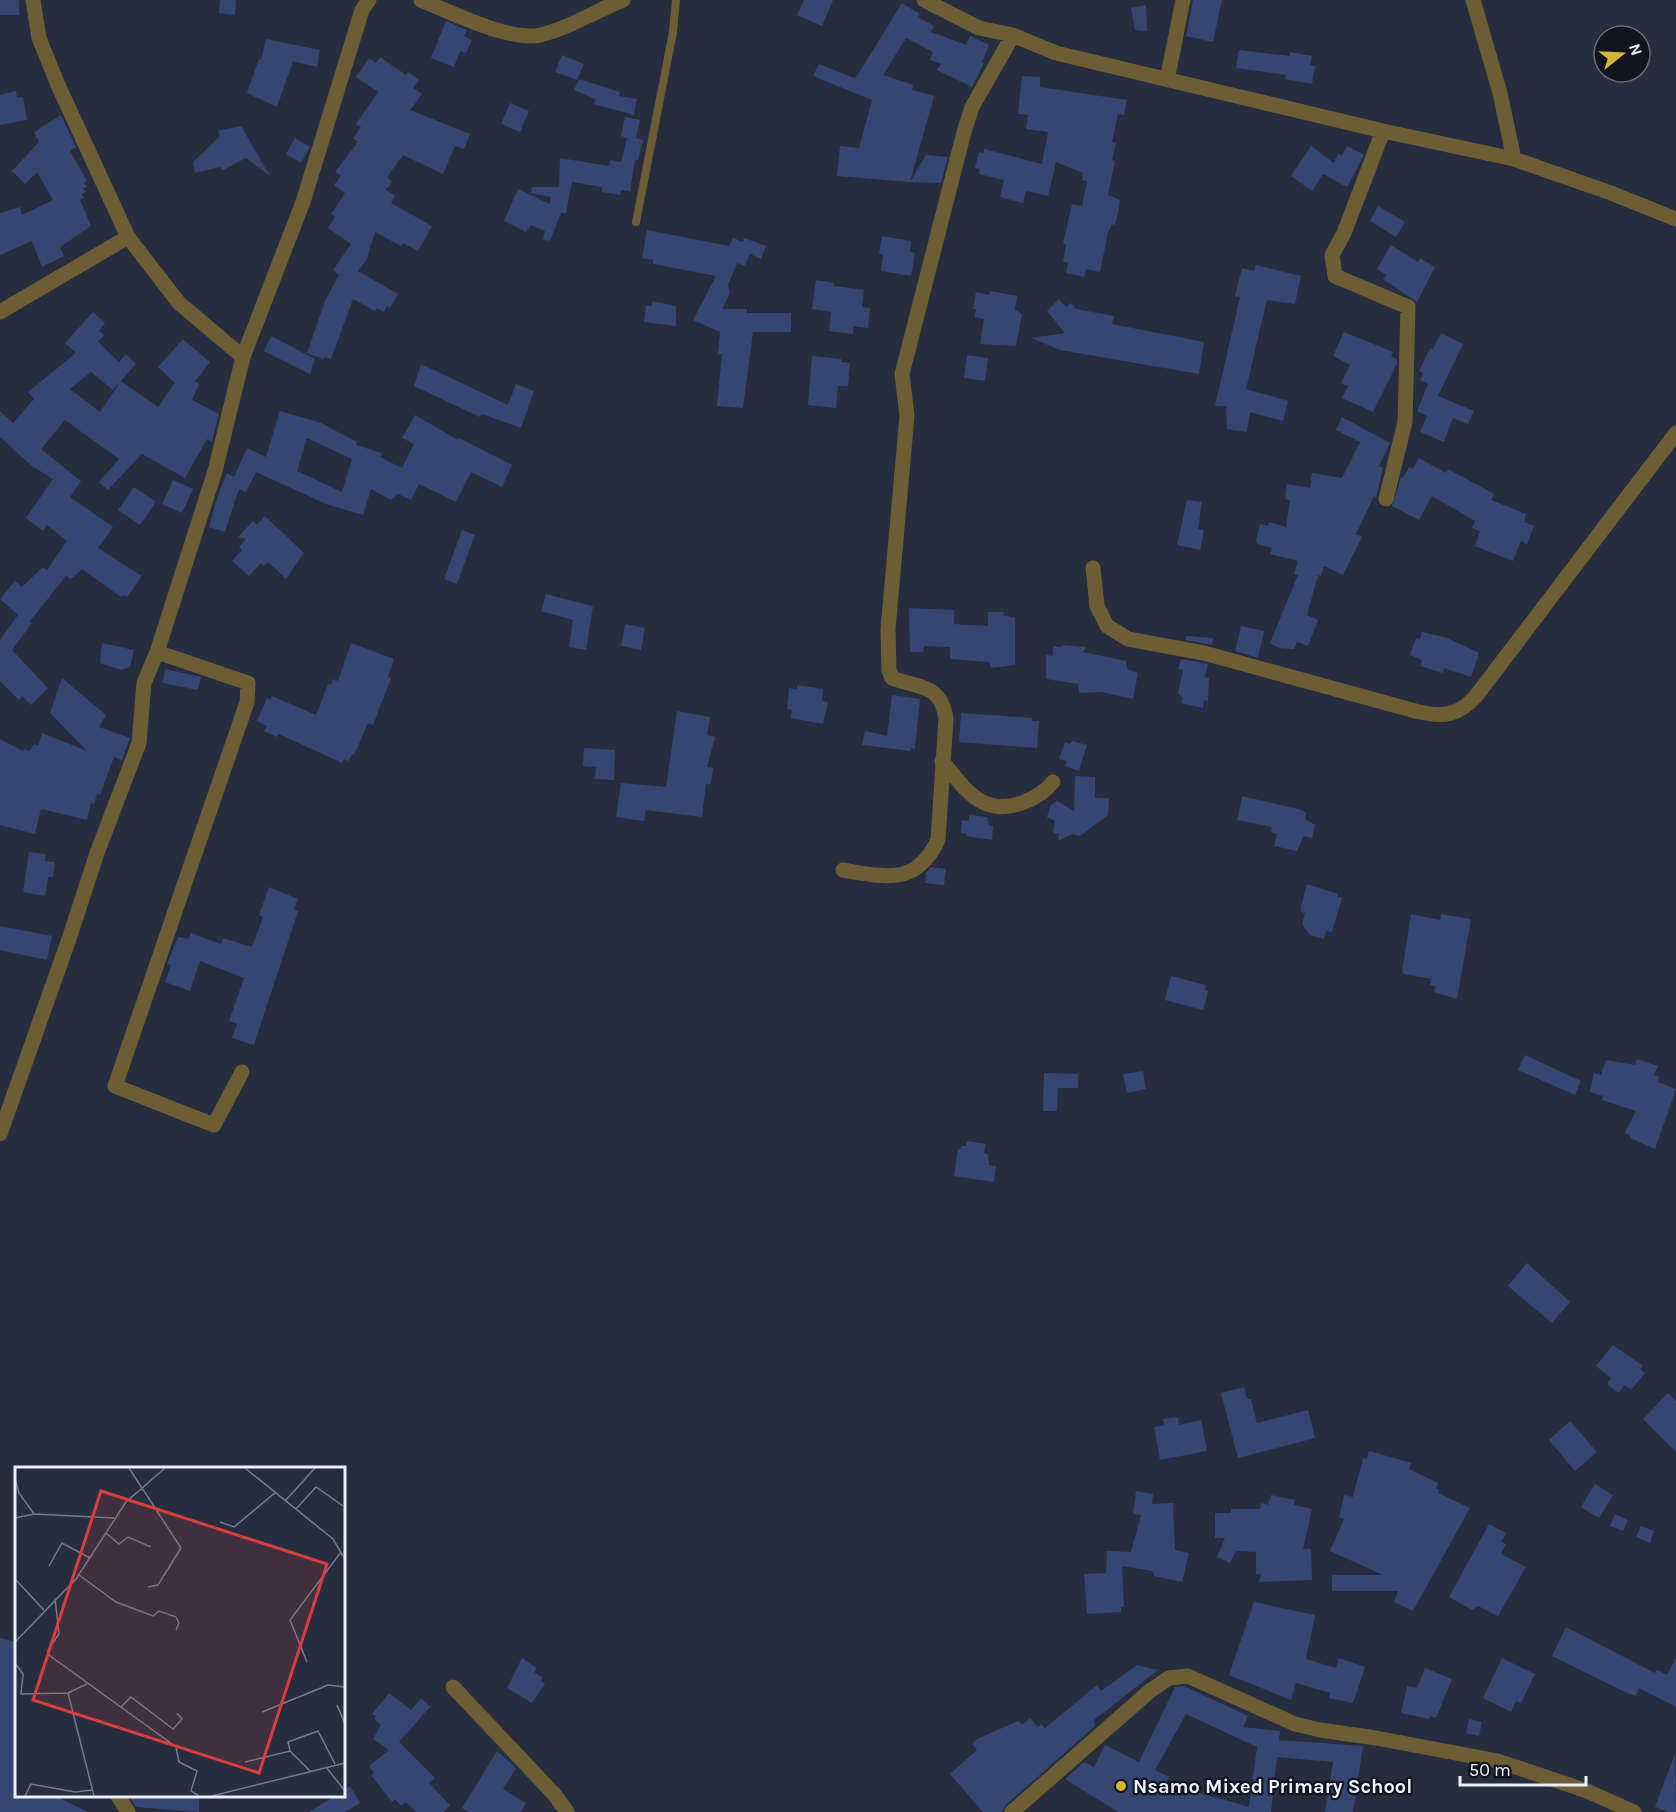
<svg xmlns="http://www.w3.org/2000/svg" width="1676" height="1812" font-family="Karla,sans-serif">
<rect width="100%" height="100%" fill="#262d3f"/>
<path fill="#364672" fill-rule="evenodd" d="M0,0H19V15H0Z
M220,0H236L235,15L219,13Z
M804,0H833L822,26L797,15Z
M1193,0H1222L1213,42L1186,36Z
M902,3L920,14L918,17L934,26L931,32L966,45L970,36L989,45L982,63H984L972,87L937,70L941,64L930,60L933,52L906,38L883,75L913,85L912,90L934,96L910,182L837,176L840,146L859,148L872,100L813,76L819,64L854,78L857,76Z
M1146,5L1147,31L1135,30L1131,8Z
M446,21L467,30L464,36L472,40L466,53L460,51L454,67L431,58Z
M266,39L320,50L317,67L293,61L277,107L247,93L259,59L261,60Z
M1239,50L1290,56V52L1312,56L1310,65L1315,66L1312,84L1285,79L1286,75L1236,68Z
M562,55L584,64L577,80L555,72Z
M380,57L406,75L408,72L419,80L413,88L422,94L410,110L470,134L464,149L455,146L443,174L403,155L387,177L392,182L386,190L395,195L391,203L432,226L418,251L403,243L401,246L375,232L367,259L358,271L398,294L390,308L387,306L384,312L377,308L375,311L353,299L331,359L324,357L323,359L307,353L325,301L339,275L333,270L351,244L328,228L335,217L331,214L345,193L334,185L341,176L335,172L358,142L353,138L361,127L356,124L378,92L356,77L369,58L376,63Z
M1022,76L1040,77V87L1127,100L1124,115L1118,114L1112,142L1116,143L1112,160L1115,161L1108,195L1120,200L1119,209L1115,225L1112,224L1108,233L1100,272L1086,269L1084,277L1066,273L1068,263L1063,262L1066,245L1063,244L1072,204L1082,206L1087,181L1082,180L1083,173L1056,162L1048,196L1026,191L1023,203L1000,197L1004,180L979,174L980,169L975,168L979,152L984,153V149L1042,164L1048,132L1026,129L1028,115L1018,114Z
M579,79L620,92L619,96L637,99L634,115L594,104L595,99L574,90Z
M16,91L17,98L23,97L27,120L0,125V95Z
M510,103L529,111L520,132L501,124Z
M61,115L76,147L70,151L87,181L84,183L87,187L83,188L86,192L82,194L84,198L80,200L91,226L60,247L64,256L42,267L32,241L0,255V213L20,207L22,215L53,200L37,172L25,184L12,171L39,142L34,132Z
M625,117L640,120L636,138L643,140L638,160H635L630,191L621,190L620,195L602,192V187L572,182L566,213H561L550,241L543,239L545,231L531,225L526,232L504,221L518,189L550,204L551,197L531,193L532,187H559L560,158L609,166L610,160L621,162L627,138L621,136Z
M241,126L270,176L246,158L223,170L220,167L195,173L193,162L220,136L218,131Z
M295,138L310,147L301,163L286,154Z
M1311,146L1334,163L1338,154L1342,156L1347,146L1364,155L1347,187L1323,174L1312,191L1291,176Z
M926,155L948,157L941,183L910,182Z
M1378,206L1405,222L1396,237L1370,221Z
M647,230L729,246L733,238L743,242L744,238L766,246L761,259L750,254L745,266L737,263L728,285L730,293L722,309H747V313H791V332H753L743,408L717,406L722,354H718L720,332L693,320L716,276L653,264V260L642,258Z
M882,236L911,241L910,252L915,253L911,276L881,271L883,255L879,254Z
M1391,245L1418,262L1420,258L1435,267L1417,302L1383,279L1386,275L1377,269Z
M1256,265L1301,276L1295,304L1267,300L1246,389L1288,401L1283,421L1250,412L1247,432L1227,429L1226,406H1215L1240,297L1235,296L1242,268L1254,271Z
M816,280L834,283V286L864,290L862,307L870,308L868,328L854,326L853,334L829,331L831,312L812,309Z
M990,291L1017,296L1015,310L1022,314L1016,346L980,344L984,319L975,317L976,309H973L976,292L989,295Z
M1059,299L1066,307L1071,303L1076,309L1114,316L1112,324L1204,342L1199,374L1060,350L1031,338L1065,333L1047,311Z
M653,301L676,306V326L644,322L646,305L651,306Z
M93,312L105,323L99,331L104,335L98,342L119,362L126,354L136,364L113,390L91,372L70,389L100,412L121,381L158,407L175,383L158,367L183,339L210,362L195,381L199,384L192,400L219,414L212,442L207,439L185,478L142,454L108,490L99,482L119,459L65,420L41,449L81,481L70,497L113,527L98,548L142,576L127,597L123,595L121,597L82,569L71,579L66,576L30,621L32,623L12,650L48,688L31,705L22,696L19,700L0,681V640L18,615L0,599L15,581L22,587L43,567L47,570L67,541L47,525L43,531L26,518L53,479L32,466L0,437V411L13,423L34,399L28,392L76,353L65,343Z
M1344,332L1393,352L1391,356L1397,359V364L1373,412L1342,398L1348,386L1341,383L1350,365L1333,356Z
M1441,333L1463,344L1438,396L1474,411L1468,424L1453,418L1444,442L1420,432L1427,416L1417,411L1428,384L1420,380L1423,373L1419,371L1430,348L1433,349Z
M271,336L315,359L310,374L264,351Z
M967,355L988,358L985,381L964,378Z
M812,356L841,359V362L850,363L848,386H838L836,408L808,405Z
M421,364L508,405L516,384L534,391L521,428L482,414L480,417L414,386Z
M280,411L321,423L357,442L356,445L382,453L380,457L402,468L414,444L402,438L415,415L458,440L459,438L512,465L502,487L471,472L456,502L419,484L411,500L398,494L391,500L371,489L363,515L326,504L256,472L246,492L239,489L225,532L209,527L218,495L227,473L234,477L247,448L266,457ZM307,438L352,459L342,492L297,471Z
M1342,417L1390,443L1379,466L1383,468L1376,498L1374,496L1356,534L1362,537L1343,575L1324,566L1321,576L1318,575L1307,615L1318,620L1308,646L1297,642L1294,649L1279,648L1270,643L1298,575L1294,574L1298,561L1270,554L1272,548L1258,544L1256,541L1260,524L1268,526L1269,522L1286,527L1290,500L1285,499L1287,484L1310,488L1312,473L1342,478L1360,442L1336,430Z
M1419,458L1446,473L1448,469L1494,494L1491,500L1526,514L1524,522L1534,526L1527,544L1521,541L1513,561L1475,546L1480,531L1472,528L1475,521L1432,496L1419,520L1392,506L1401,477L1403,478L1409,467L1413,469Z
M173,480L193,489L182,513L162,504Z
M134,487L156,502L140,525L118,510Z
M1187,500L1202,502L1198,529L1204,530L1200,550L1177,545Z
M265,516L304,553L286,579L268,562L264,566L261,563L249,576L232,561L242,550L239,547L246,539L238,537L253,521L257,525Z
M462,530L475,535L457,584L444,579Z
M546,594L593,606L586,650L569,647L573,620L541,611Z
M909,608L954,610V624L988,626V612H1004L1003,615L1015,618V665L991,668L989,662L950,659V647L924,646L923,652H910Z
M625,624L645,628L641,650L621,646Z
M1241,626L1264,631L1258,658L1235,651Z
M1422,632L1447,638L1479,653L1471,677L1444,668L1443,673L1420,666L1422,660L1410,655L1416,638L1420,639Z
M1186,636L1213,638L1212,645L1185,640Z
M102,643L134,650L130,667L121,670L100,663Z
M351,643L394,659L388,677L391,678L373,725L368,723L354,755L352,754L349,761L344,759L342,763L279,734L277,737L264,731L267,726L257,721L267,698L270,700L272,696L316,715L328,684L331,685L333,679L338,681Z
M1062,645L1086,647L1083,652L1126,661L1127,669L1138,673L1133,699L1101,692L1079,693L1078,684L1046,679V655L1053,656V646L1062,647Z
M1181,659L1208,664L1205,677L1209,678L1208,701L1204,700L1203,708L1181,703L1183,698L1178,693L1183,670L1178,669Z
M165,669L201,677L198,690L163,683Z
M62,678L106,715L99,727L130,738L122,760L114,757L100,795L97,794L94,804L91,803L87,820L41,809L35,834L0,825V739L23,751L24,749L30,751L34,744L38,746L42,733L87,751L50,713Z
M797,685L823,689L822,701L828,702L823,724L791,718L792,710L787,709L789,688L797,689Z
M892,695L920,699L915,749L911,748V751L862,745L865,731L887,736Z
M677,711L710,717L707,735L715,737L707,767L713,768L711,784H706L702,817L646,810L644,821L616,817L621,783L666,787Z
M961,713L1032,718V721H1039L1037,748L959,742Z
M1072,741L1087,745L1079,771L1065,766L1067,761L1059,759L1065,742L1070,744Z
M584,748L615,750L614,780L595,779L596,767L583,766Z
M1075,776L1095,777V798H1109L1108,815L1080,836L1072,834L1058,841L1059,834L1053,833L1055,821L1047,817L1050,806L1057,801L1074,811Z
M1242,796L1302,810L1306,813L1305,819L1315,825L1312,838L1304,836L1297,851L1274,846L1277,834L1271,832L1272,827L1237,820Z
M969,815L987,817L989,825L993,826L992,840L966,836L967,834L961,833L962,820L969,821Z
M29,852L46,854L45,861L55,862L53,877H48L45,896L23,892Z
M931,867L946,869L944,885L925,883L926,873Z
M1307,884L1338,894L1337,896L1342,898L1332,932L1326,931L1324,939L1310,935L1302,924L1305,913L1301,912V906Z
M269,887L298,899L294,909L298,911L254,1045L232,1038L237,1024L229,1021L244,978L200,961L190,991L165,982L171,965L167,964L178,937L188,939L191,933L221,944L223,938L252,947L263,917L259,915Z
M1411,914L1440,920L1441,914L1471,919L1457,999L1434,992L1435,986L1430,985L1431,979L1404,974L1402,971Z
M0,926L52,936L47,960L0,950Z
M1171,976L1206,985L1205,990L1208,991L1203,1010L1165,1000Z
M1525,1055L1581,1081L1575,1095L1518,1070Z
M1637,1059L1658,1066L1654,1075L1660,1077L1658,1082L1676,1089L1655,1149L1630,1138L1631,1136L1625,1133L1636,1111L1602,1100L1603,1096L1590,1092L1594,1073L1601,1075L1606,1060L1635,1065Z
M1143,1071L1146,1089L1127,1093L1123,1074Z
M1044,1073L1078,1074V1088H1058L1057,1111H1043Z
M967,1141L986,1144L984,1153L988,1154L989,1165L996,1166L994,1182L954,1176L958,1149H961V1146H966Z
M1527,1263L1570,1302L1552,1323L1508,1286Z
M1613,1345L1643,1366L1640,1369L1645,1373L1631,1390L1625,1385L1618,1393L1607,1384L1611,1378L1596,1366Z
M1244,1387L1247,1399H1251L1257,1423L1308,1410L1315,1438L1238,1458L1221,1393Z
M1668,1393L1676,1401V1452L1643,1419Z
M1178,1417L1179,1425L1201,1420L1207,1451L1160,1460L1154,1427L1164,1425L1163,1419Z
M1570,1421L1597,1452L1575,1471L1549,1440Z
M1369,1451L1412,1463L1409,1469L1438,1483L1436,1488L1439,1490L1438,1493L1470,1508L1413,1611L1394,1602L1398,1591H1332V1575H1383L1330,1551L1344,1519L1339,1518L1344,1495L1353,1497L1363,1458L1367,1459Z
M1595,1484L1613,1495L1599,1518L1581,1507Z
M1136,1491L1153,1494L1152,1504L1173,1503L1175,1550L1189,1553L1182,1582L1154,1576L1153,1571L1122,1566L1124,1607H1121V1612L1087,1614L1084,1574L1106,1573L1107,1551L1131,1552L1141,1515L1133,1514Z
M1271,1495L1295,1500L1294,1505L1312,1509L1303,1549H1311L1312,1580L1259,1582L1261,1574H1256V1552L1236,1551L1230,1563L1217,1557L1225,1538H1215V1513H1231V1509H1260L1261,1503L1268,1505Z
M1615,1514L1628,1520L1623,1531L1610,1526Z
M1489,1524L1506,1533L1501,1542L1506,1544L1501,1554L1526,1567L1498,1616L1478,1606L1472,1610L1449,1597Z
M1641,1526L1654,1531L1650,1543L1636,1537Z
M1254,1602L1315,1615L1306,1659L1336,1668L1339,1658L1365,1667L1353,1703L1329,1698L1330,1693L1296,1683L1291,1700L1229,1675Z
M1566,1627L1655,1673L1657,1670L1667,1675L1676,1658V1707L1639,1688L1636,1696L1625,1692L1552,1656Z
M0,1638L16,1642V1796H55L88,1812H0Z
M522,1658L537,1668L534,1672L543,1678L541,1681L545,1684L532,1703L507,1688Z
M1502,1658L1535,1674L1521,1703L1516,1701L1511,1712L1483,1698Z
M1137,1665L1158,1670L1094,1720L1095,1726L1006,1805L1002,1812H983L950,1774L977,1750L972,1744L977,1739L1018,1721L1022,1725L1030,1718L1038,1727L1041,1724L1045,1728L1097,1685L1101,1691Z
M1425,1668L1452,1679L1436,1718L1430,1716L1429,1719L1401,1713L1407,1686L1417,1688Z
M1184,1686L1248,1716L1243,1727L1280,1731L1279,1740L1363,1746L1353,1812H1325L1333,1762L1277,1757L1271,1812H1118L1065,1779L1084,1762L1094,1767L1105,1745L1139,1762L1175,1687ZM1186,1714L1257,1747L1249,1807L1166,1783L1169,1777L1155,1770Z
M389,1693L411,1710L421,1698L430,1707L399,1742L435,1778L429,1783L450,1805L444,1812H416L406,1802L401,1806L395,1799L392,1802L371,1775L374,1773L369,1766L389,1750L373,1739L381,1725L374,1719L376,1716L372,1714Z
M1469,1719L1482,1722L1479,1736L1466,1733Z
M497,1751L516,1768L503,1789L526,1803L521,1812H469L462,1808Z
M1675,1754L1676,1812H1668L1655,1807Z
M350,1786L360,1803L345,1812H309L335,1796H344V1790Z
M129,1796H199V1812L136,1807Z"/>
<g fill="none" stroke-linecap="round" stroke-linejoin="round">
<path stroke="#6d5d34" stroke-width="8" d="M636,222L673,32L676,0"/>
<path stroke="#6d5d34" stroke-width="15" d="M33,0L39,38L58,85L128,237L179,303L243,357
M421,0C450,12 511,42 541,35C569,28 596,11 623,0
M924,0L979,28L1013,35L1056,53L1383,131L1514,159L1611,193L1676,219
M1473,0L1500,93L1514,159
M1167,80L1183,0
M1383,131L1344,233L1332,255L1335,276L1408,307L1405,422L1386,499
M0,312L128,237
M1093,568L1097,606L1107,626L1128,639L1204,653L1419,712C1444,717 1458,716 1476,696L1676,433
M157,652L248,683L247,702L115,1086L214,1125L242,1072
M942,761C965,789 982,817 1022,803C1033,799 1045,792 1053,782
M843,870C886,877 916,886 938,840L946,719C941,684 921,689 892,678L889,670L888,629L907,416L902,374L964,132L972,107L1013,35
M0,1134L69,939L97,853L139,743L144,683L157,652L215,471L243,357L303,202L362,10L369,0
M453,1687L554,1794L567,1812
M118,1796L128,1812
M1012,1812L1151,1690L1169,1678L1188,1676L1295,1724L1320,1730L1376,1738L1498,1761L1587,1791L1634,1812"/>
</g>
<circle fill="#d3b635" stroke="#12151e" stroke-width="2" cx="1121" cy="1786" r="6"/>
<g text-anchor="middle" stroke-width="4.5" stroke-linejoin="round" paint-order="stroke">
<g font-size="20" font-weight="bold" fill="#ebf0fc" stroke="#12151e" text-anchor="start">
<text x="1133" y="1793">Nsamo Mixed Primary School</text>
</g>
</g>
<g transform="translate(15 1467)">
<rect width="330" height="330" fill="#262d3f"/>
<path fill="none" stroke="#757b8b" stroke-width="1.5" d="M114,1L166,81L143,118L133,120M230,1L318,72L330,92M0,12L4,26L19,47M271,33L300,1M281,42L301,20L328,39M0,51L19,47L99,51M205,55L219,60L261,25M91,66L104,77L113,70L136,80M34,99L47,76L75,91M64,108L101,135L138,149L144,144L161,150L164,156L161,163M0,112L29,143M40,131L44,167L33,183L34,188L161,280L164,295L182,304L176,324L184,329M0,175L61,112L111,35L150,1M292,195L275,153L326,85M0,196L8,207L6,227L53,226L72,217M53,226L79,329M322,238L330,257M106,240L116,230L158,262L167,252L162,246M247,245L313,218L330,220M275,284L273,275L303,264L320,297M230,295L275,284L295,304M311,300L330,324M10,329L16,317L60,325L78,323M197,329L330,296"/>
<path fill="#d83c3d" fill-opacity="0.15" stroke="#d83c3d" stroke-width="3" d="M86,24L312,97L244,306L18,233Z"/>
<rect width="330" height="330" fill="none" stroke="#ebf0fc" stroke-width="3"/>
</g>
<g transform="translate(1622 54) rotate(72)"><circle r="28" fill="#12151e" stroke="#696d77" stroke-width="1.5"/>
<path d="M0-4.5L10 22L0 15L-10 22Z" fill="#d3b635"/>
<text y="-9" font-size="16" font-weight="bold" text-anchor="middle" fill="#ebf0fc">N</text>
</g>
<path d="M1460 1776v9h126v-9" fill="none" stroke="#ebf0fc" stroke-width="3"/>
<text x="1469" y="1776" font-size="18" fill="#ebf0fc" stroke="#12151e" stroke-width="4.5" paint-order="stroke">50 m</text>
</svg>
